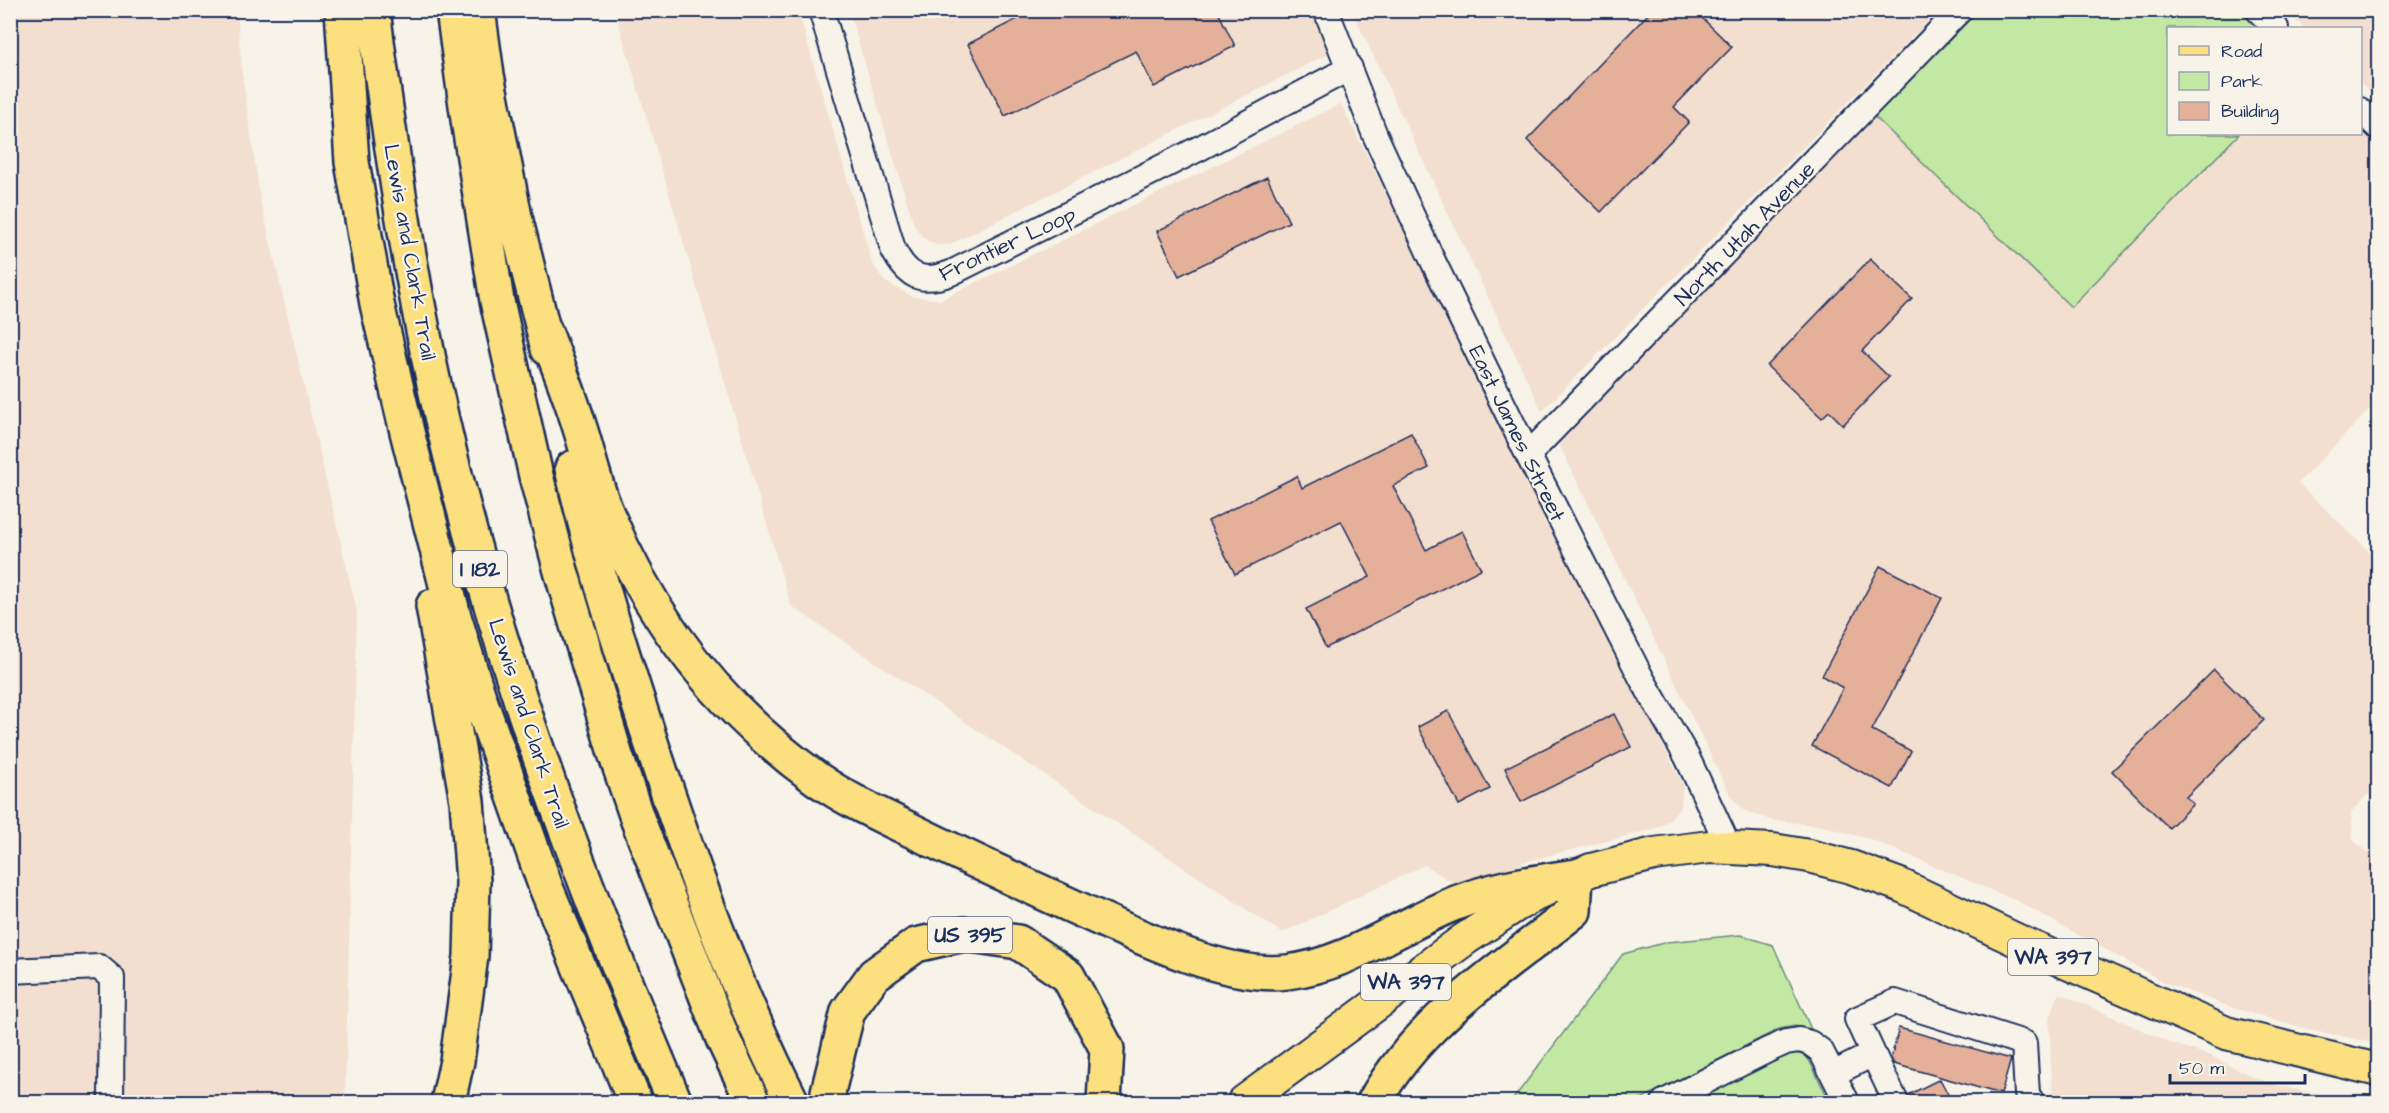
<svg xmlns="http://www.w3.org/2000/svg" width="2389" height="1113" font-family="'Architects Daughter',sans-serif">
<rect width="100%" height="100%" fill="#f7f3e8"/>
<filter id="ink" filterUnits="userSpaceOnUse"><feTurbulence type="fractalNoise" baseFrequency=".0167" numOctaves="2"/><feDisplacementMap in="SourceGraphic" scale="12" xChannelSelector="R" yChannelSelector="G"/><feConvolveMatrix kernelMatrix="1 2 1 2 8 2 1 2 1" color-interpolation-filters="sRGB"/></filter>
<g filter="url(#ink)">
<path fill="#f2dfd0" d="M10,11H237L242,73L260,198L357,612L345,1102H11Z
M615,11H798L872,263L884,281L911,296L940,300L1341,104L1683,785L1681,806L1668,821L1654,829L1524,862L1467,892L1425,865L1282,933L791,606Z
M849,11H1314L1327,37L1330,53L951,244L936,245L922,237L914,225Z
M1352,11H1938L1542,411Z
M2286,11H2378V100L2361,83L2360,28H2305Z
M1874,116L2071,307L2239,134H2360L2361,124L2378,142V401L2298,483L2378,560V789L2367,795L2351,813L2353,840L2372,857H2378V1044L2308,1029L2233,1008L2166,983L2017,901L1872,840L1823,826L1771,820L1743,810L1730,795L1559,444Z
M2059,993L2171,1043L2211,1056L2255,1078L2284,1087L2353,1102H2053L2049,1018Z"/>
<path fill="#c2e8a3" stroke="#6e8c80" stroke-width="1.5" d="M1978,11H2243L2262,28H2168V134H2239L2071,307L1874,116Z
M1740,935L1773,945L1811,1029L1795,1026L1779,1029L1635,1102H1511L1623,954L1667,942Z
M1795,1053L1804,1055L1809,1060L1830,1102H1690L1783,1055Z"/>
<path fill="#e5b099" stroke="#1b2f5e" stroke-width="1.5" d="M1035,10H1217L1235,46L1154,87L1136,51L1005,116L968,44Z
M1652,10H1694L1732,47L1674,107L1689,122L1601,212L1527,140Z
M1267,177L1289,222L1179,276L1157,231Z
M1870,259L1912,299L1862,351L1889,377L1843,425L1829,411L1822,418L1767,366Z
M1411,433L1429,468L1393,486L1426,550L1462,531L1481,569L1326,648L1306,609L1370,577L1341,521L1235,574L1208,521L1297,476L1302,488Z
M1880,566L1942,598L1872,730L1911,751L1892,788L1812,746L1843,688L1822,676Z
M2214,670L2264,720L2186,797L2193,804L2169,828L2112,771Z
M1448,711L1490,789L1459,805L1418,727Z
M1614,714L1631,747L1521,802L1505,768Z
M1899,1028L2011,1059L2001,1094L1894,1064L1891,1058Z
M1940,1079L1952,1102H1910L1908,1095Z"/>
<g fill="none" stroke-linecap="round" stroke-linejoin="round">
<defs>
<path id="minor" d="M821,10L893,249C907,277 921,284 951,273L1202,147L1350,68
M1326,10L1375,135L1431,257L1528,455L1642,679L1687,757L1729,847
M2258,10L2276,28
M2360,110L2378,127
M1528,455L1960,10
M10,971L99,967L112,978L111,1102
M1873,1054L1857,1019L1895,1002L2024,1043L2027,1094L2032,1102
M1833,1074L1873,1054L1896,1102
M1664,1102L1768,1050L1786,1042L1799,1040L1810,1043L1821,1051L1847,1102"/>
<path id="major" d="M1244,1102L1465,939L1518,904L1552,886L1591,870L1654,854L1710,847L1773,850L1809,856L1851,867L1900,885L2029,946L2226,1033L2378,1070"/>
<path id="highway" d="M342,10L352,162L377,304L407,432L454,616L479,697L545,885L635,1102
M373,10C394,176 420,343 463,505C516,710 592,908 675,1102
M453,10L468,120L497,301L536,476L561,571L615,753L637,818L723,1039L753,1102
M478,10L487,75L515,217L548,349
M544,329C556,360 569,392 579,425C589,455 595,487 608,516C653,623 722,711 817,779C847,800 880,815 913,831C962,855 1011,878 1061,901C1122,928 1220,980 1287,972C1345,965 1392,931 1444,908C1486,889 1530,883 1576,876L1574,911C1502,969 1420,1019 1374,1102
M572,468C591,557 619,643 647,730C688,856 732,983 792,1102
M433,606L467,801L473,882L471,956L457,1061L448,1102
M830,1102L828,1092L848,1011L874,975L916,945L964,934L1018,942L1068,976L1107,1049L1104,1102"/>
</defs>
<use href="#minor" stroke="#1b2f5e" stroke-width="28"/>
<use href="#major" stroke="#1b2f5e" stroke-width="36"/>
<use href="#highway" stroke="#1b2f5e" stroke-width="38"/>
<use href="#minor" stroke="#f7f3e8" stroke-width="24"/>
<use href="#major" stroke="#fce080" stroke-width="32"/>
<use href="#highway" stroke="#fce080" stroke-width="33"/>
</g>
</g>
<g text-anchor="middle" stroke-width="4.5" stroke-linejoin="round" paint-order="stroke">
<g fill="#f7f3e8" stroke="#5d6a87" stroke-width="1.5">
<rect x="453" y="551" width="54" height="36" rx="4.5"/>
<rect x="928" y="917" width="84" height="36" rx="4.5"/>
<rect x="2008" y="939" width="90" height="36" rx="4.5"/>
<rect x="1361" y="964" width="90" height="36" rx="4.5"/>
</g>
<g font-size="21" font-weight="bold" fill="#1b2f5e">
<text x="480" y="576">I 182</text>
<text x="970" y="942">US 395</text>
<text x="2053" y="964">WA 397</text>
<text x="1406" y="989">WA 397</text>
</g>
<g font-size="22" fill="#1b2f5e" stroke="#f7f3e8">
<text transform="translate(1744 233) rotate(-46)" y="8">North Utah Avenue</text>
<text transform="translate(1007 243) rotate(-25)" y="8">Frontier Loop</text>
<text transform="translate(411 252) rotate(80)" y="8">Lewis and Clark Trail</text>
<text transform="translate(1518 433) rotate(64)" y="8">East James Street</text>
<text transform="translate(530 723) rotate(72)" y="8">Lewis and Clark Trail</text>
</g>
</g>
<rect width="2389" height="1113" fill="none" stroke="#f7f3e8" stroke-width="36"/>
<rect x="18" y="18" width="2353" height="1077" fill="none" stroke="#1b2f5e" stroke-width="2" filter="url(#ink)"/>
<rect x="2167" y="27" width="195" height="108" fill="#f7f3e8" stroke="#9fa5b1" stroke-width="1.5"/>
<rect x="2179" y="46" width="30" height="9" fill="#fce080" stroke="#9fa5b1" stroke-width="1.5"/>
<text x="2221" y="57" font-size="18" fill="#1b2f5e">Road</text>
<rect x="2179" y="72" width="30" height="18" fill="#c2e8a3" stroke="#9fa5b1" stroke-width="1.5"/>
<text x="2221" y="87" font-size="18" fill="#1b2f5e">Park</text>
<rect x="2179" y="102" width="30" height="18" fill="#e5b099" stroke="#9fa5b1" stroke-width="1.5"/>
<text x="2221" y="117" font-size="18" fill="#1b2f5e">Building</text>
<path d="M2170 1074v9h135v-9" fill="none" stroke="#1b2f5e" stroke-width="3"/>
<text x="2179" y="1074" font-size="18" fill="#1b2f5e" stroke="#f7f3e8" stroke-width="4.5" paint-order="stroke">50 m</text>
</svg>
